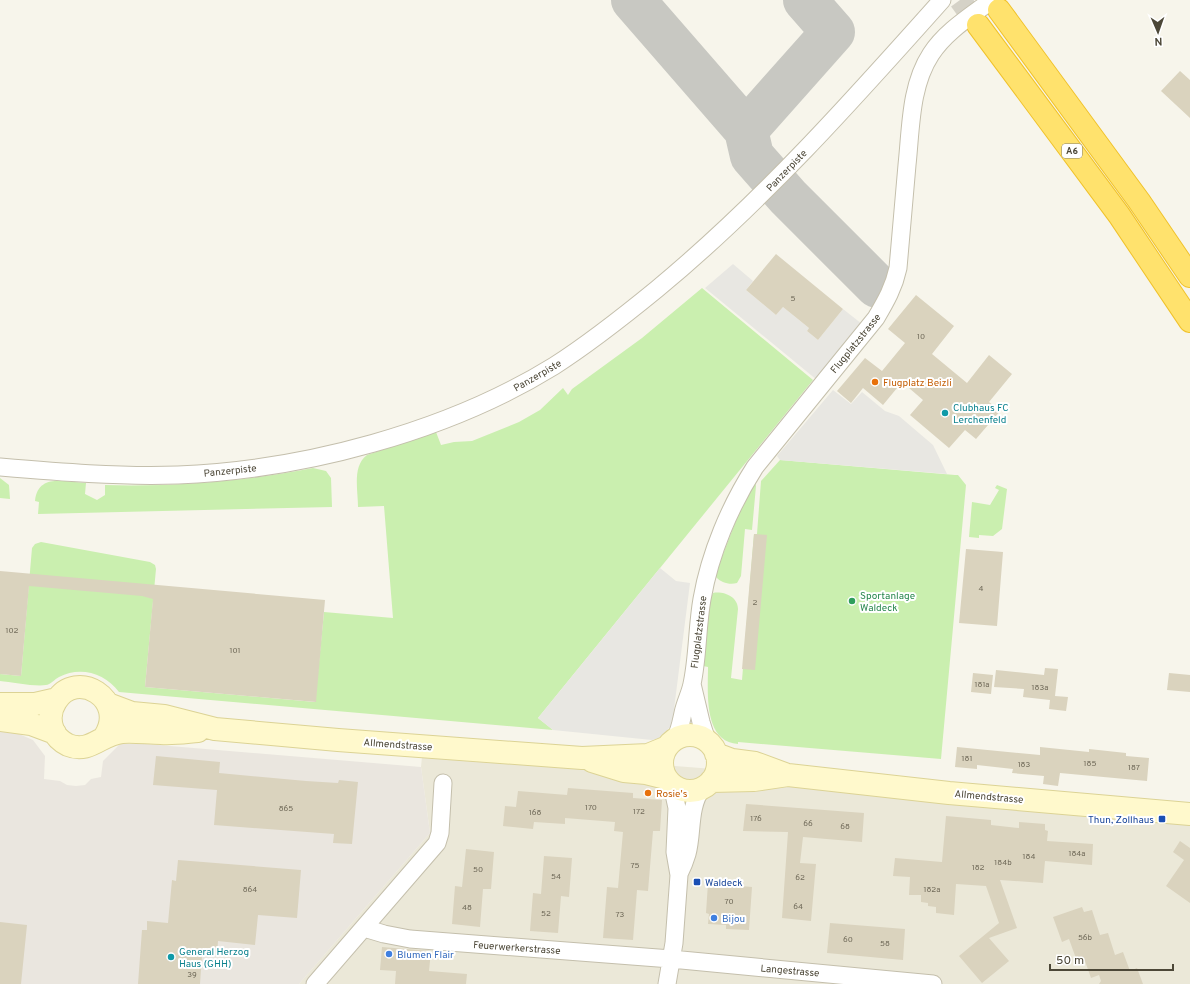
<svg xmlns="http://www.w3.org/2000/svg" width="1190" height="984" font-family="Overpass,sans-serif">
<rect width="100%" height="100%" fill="#f7f5eb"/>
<path fill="#ebe8d8" d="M423,746L788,775L1190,814V984H299L430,833L421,767Z"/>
<path fill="#eae6df" d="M0,730L12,731L33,740L45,756L44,779L60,781L67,785L76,786L85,785L91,779L101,777L103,761L120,744H146L421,767L430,833L299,984H0Z"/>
<path fill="#caefaf" d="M702,288L813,380L538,718L553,730L119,692C105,673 80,666 59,677C55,679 50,685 46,685C36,687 11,682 0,681V674L21,676L32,548L35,544L41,542L150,562L155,565L156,569L145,687L315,702L324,612L393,618L384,506L358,507C358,490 352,466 367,455L436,432L441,445L454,442L472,441L519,422L540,410L563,388L568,395L572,389L642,338Z
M780,460L955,475H958L966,485L941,759L738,742V744C703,742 708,692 708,667L703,666L710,600L713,593C724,591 738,597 738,609L731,678L742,680L754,534H757L761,481Z
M313,468L326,471L331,478L332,507L38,514L39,502L35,501C38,473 65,482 86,483L85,494L97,500L105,495V485C175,487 245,481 313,468Z
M0,478L9,485L10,499L0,498Z
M755,482L756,486L752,530L745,529L741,576L737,583C730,585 721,583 716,577L718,567L744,500Z
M997,485L1007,489L1002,529L993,536L979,535V538L969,537L972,502L990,505L999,490L995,488Z"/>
<path fill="#e8e7e2" d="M733,264L753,281L746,290L776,315L783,307L809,328L807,331L818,340L843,309L862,324L817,380L705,288Z
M833,390L851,404L862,392L885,411L899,416L933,445L947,474L780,460L777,456Z
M660,568L676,581L690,583L673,717L670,727L659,738L652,740L553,730L538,718Z"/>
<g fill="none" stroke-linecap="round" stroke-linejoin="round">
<path stroke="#c8c8c2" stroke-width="44" d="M633,0L746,130L752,156L788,197L877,286
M746,130L833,32L805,0"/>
</g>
<path fill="#dad3be" d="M1180,71L1190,80V118L1161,91Z
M776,254L843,309L818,340L807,331L809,328L783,307L776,315L746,290Z
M916,295L954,326L932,354L967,383L989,355L1012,374L989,402L1000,411L976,439L965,430L949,448L910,415L923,400L902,382L883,405L863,388L851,403L837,391L865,358L882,371L905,343L888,329Z
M754,534L767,535L755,670L742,669Z
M966,549L1003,552L997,626L959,623Z
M0,571L325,600L316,702L145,687L153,599L142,596L29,586L21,676L0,674Z
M1045,668L1058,669L1055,696L1068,697L1066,711L1049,709L1050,700L1023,697L1024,689L994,687L996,670L1044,675Z
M973,673L993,675L991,694L971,692Z
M1169,673L1190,675V692L1167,690Z
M957,747L1040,755V747L1089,752V749L1126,753V756L1149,758L1147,781L1060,773L1058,786L1043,784L1044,776L1012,773L1013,769L977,765V769L955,767Z
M156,756L220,762L219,773L306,781L338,783L339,780L358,782L352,844L333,843L334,834L214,825L217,790L153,785Z
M568,788L633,793V798L662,800L660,831H653L648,891L637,890L633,940L603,938L607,887L618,888L623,832L614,831L615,822L565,818V824L534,822L533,829L503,826L505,806L516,807L518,791L567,795Z
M746,804L864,813L862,842L803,837L800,863L816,864L811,921L782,918L788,832L743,831Z
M946,816L991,820V825L1019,828V822L1045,824V830L1048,831L1047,841L1093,844L1092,865L1045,861L1043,883L1000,880L1017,928L989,938L1009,961L982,983L959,956L999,923L986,886L956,884L954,915L936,913V907L928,906V903L921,902V895H909L910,877L893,876L895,858L942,862Z
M1180,841L1190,848V903L1166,886L1184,860L1173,852Z
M466,849L494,852L491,889H483L480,927L452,924L455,886L462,887Z
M544,856L572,858L569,897L561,896L558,933L530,931L533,893L541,894Z
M178,860L301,870L297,918L258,915L255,945L218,941L217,955H202L200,984H138L142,930H147V921L168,923L172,880L176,881Z
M708,883L752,887L749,930L726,929V925L708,924L709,914L706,913Z
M1082,907L1084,912L1092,910L1100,935L1108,933L1115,955L1123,952L1130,971L1137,968L1143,984H1099L1101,981L1099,975L1091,978L1085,961L1078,964L1069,939L1062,942L1053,917Z
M0,922L27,925L21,984H0Z
M830,923L905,929L903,960L827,953Z
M382,947L431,951L429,971L467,974L466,984H395L396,971L380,970Z"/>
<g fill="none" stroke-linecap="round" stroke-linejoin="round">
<path stroke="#d5d2c7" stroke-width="22" stroke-dasharray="22 11" stroke-linecap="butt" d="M960,0L978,25"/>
<defs>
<path id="minor" d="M0,467C59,472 119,477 178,475C303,470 447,432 554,366C590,343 624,316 657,289C761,203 852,101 942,0
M692,684L701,722L707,741
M675,739C680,730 681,722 683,713C685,703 690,694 692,684C698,656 697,627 702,599C710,553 730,506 755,467L876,318C886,301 894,287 898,268C901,234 904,199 907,165C911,128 910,86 931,54C946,31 971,16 992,0
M679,874C682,868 685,861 687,854C693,832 688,808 702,788
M364,928L384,934L410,939L671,959L933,984
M315,984L437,843L440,833L443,783
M667,984L674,943L679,875L675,852L677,808L672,785"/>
<path id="secondary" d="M0,704H35L57,699
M108,704L132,713L164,716L215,729L338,740L582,758L648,755L665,748
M0,720L31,724L55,733
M662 763a28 28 0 1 1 56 0a28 28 0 1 1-56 0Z
M105,736C128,699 76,668 56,701C50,710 49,720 53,730C56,737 62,742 68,745C90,754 101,734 122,732C135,731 148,733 161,733C173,734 186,732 198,731
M716,754L732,760L755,763L785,774
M592,761L624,771L646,773L666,778
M711,781L754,780L788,775L949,793L1190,814"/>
<path id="motorway" d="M999,10L1139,201L1190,276
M978,25L1119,215L1190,321"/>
</defs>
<use href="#minor" stroke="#c4bfac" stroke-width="19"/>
<use href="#secondary" stroke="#dcd395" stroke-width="24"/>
<use href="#motorway" stroke="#f0c22b" stroke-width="24"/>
<use href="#minor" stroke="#fff" stroke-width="17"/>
<use href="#secondary" stroke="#fff9cc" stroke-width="22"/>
<use href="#motorway" stroke="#ffe26d" stroke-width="22"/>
</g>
<g fill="#e8710a" stroke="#fff" stroke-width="1.5">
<circle cx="875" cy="382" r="4"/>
<circle cx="648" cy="793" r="4"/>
</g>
<g fill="#0f9aa8" stroke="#fff" stroke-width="1.5">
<circle cx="945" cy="413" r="4"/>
<circle cx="171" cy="957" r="4"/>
</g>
<circle fill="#2e9e5b" stroke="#fff" stroke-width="1.5" cx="852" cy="601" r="4"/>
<g fill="#1a4fb4" stroke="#fff" stroke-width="1.5">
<rect x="1158" y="815" width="8" height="8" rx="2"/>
<rect x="693" y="878" width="8" height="8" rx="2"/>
</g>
<g fill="#3f7fe0" stroke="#fff" stroke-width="1.5">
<circle cx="714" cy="918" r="4"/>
<circle cx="389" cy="954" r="4"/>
</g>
<g text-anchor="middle" stroke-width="4" stroke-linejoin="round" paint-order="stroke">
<g font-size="8" fill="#706a59">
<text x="793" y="301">5</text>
<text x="921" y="339">10</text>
<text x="981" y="591">4</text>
<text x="755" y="605">2</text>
<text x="12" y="633">102</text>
<text x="235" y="653">101</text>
<text x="982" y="687">181a</text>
<text x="1040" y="690">183a</text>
<text x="967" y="761">181</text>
<text x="1090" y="766">185</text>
<text x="1024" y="767">183</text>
<text x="1134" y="770">187</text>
<text x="591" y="810">170</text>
<text x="286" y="811">865</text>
<text x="639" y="814">172</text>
<text x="535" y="815">168</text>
<text x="756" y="821">176</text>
<text x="808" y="826">66</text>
<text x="845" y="829">68</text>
<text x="1077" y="856">184a</text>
<text x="1029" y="859">184</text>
<text x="1003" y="865">184b</text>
<text x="635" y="868">75</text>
<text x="978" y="870">182</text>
<text x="478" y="872">50</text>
<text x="556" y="879">54</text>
<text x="800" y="880">62</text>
<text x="250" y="892">864</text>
<text x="932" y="892">182a</text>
<text x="729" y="904">70</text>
<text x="798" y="909">64</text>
<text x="467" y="910">48</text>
<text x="546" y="916">52</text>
<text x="620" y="917">73</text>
<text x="1085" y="940">56b</text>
<text x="848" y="942">60</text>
<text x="885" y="946">58</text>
<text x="192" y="977">39</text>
</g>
<rect fill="#fff" stroke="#827e73" stroke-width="1" x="1062" y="144" width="20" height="14" rx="3"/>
<g font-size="9" font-weight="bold" fill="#4c4737">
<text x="1072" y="154">A6</text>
</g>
<g font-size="10" fill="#4c4737" stroke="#fff">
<text transform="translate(786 170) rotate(-46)" y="4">Panzerpiste</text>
<text transform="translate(855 343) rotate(-51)" y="4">Flugplatzstrasse</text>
<text transform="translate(537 375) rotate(-30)" y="4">Panzerpiste</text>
<text transform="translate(230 470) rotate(-6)" y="4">Panzerpiste</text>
<text transform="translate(698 632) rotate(-83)" y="4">Flugplatzstrasse</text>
<text transform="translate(398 744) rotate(4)" y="4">Allmendstrasse</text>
<text transform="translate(989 796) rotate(5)" y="4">Allmendstrasse</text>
<text transform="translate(517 947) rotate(4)" y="4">Feuerwerkerstrasse</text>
<text transform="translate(790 970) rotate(5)" y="4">Langestrasse</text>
</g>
<g font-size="10" fill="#c56008" stroke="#fff" text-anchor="start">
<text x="883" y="386">Flugplatz Beizli</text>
<text x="656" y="797">Rosie's</text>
</g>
<g font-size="10" fill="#0d838f" stroke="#fff" text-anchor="start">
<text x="953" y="411">Clubhaus FC<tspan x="953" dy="12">Lerchenfeld</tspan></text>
<text x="179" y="955">General Herzog<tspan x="179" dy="12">Haus (GHH)</tspan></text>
</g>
<g font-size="10" fill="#27864d" stroke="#fff" text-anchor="start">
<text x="860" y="599">Sportanlage<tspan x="860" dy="12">Waldeck</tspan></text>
</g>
<g font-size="10" fill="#164399" stroke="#fff" text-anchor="end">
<text x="1154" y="823">Thun, Zollhaus</text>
<text x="705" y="886" text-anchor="start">Waldeck</text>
</g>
<g font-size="10" fill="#366cbe" stroke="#fff" text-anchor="start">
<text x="722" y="922">Bijou</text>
<text x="397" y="958">Blumen Flair</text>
</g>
</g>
<g transform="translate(1158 32) rotate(178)" stroke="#ffffff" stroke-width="3" paint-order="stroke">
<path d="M0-3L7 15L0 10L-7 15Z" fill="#4c4737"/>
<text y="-6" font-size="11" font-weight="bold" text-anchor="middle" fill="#4c4737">N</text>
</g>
<path d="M1050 964v6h123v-6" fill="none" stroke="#4c4737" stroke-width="2"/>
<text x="1056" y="964" font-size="12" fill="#4c4737" stroke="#ffffff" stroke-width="3" paint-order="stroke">50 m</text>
</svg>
